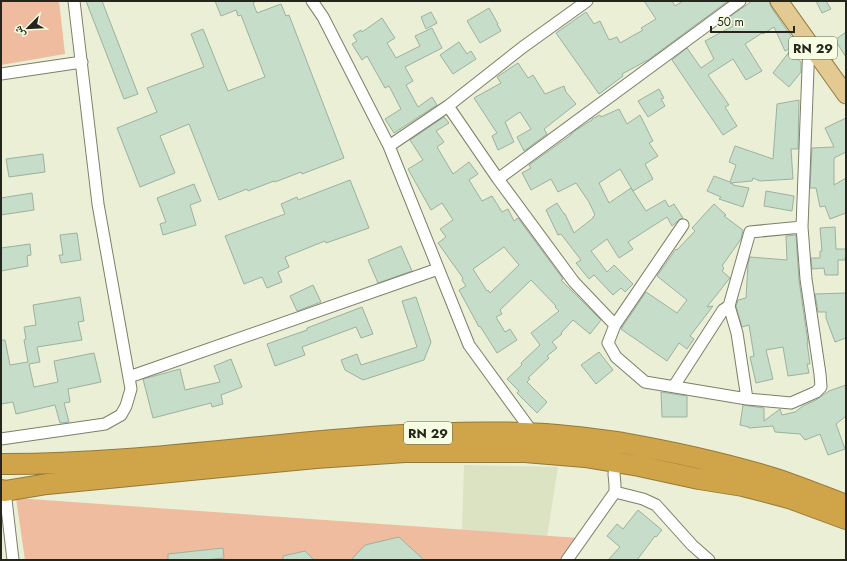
<svg xmlns="http://www.w3.org/2000/svg" width="847" height="561" font-family="Jost,'Noto Naskh Arabic',sans-serif">
<rect width="100%" height="100%" fill="#eaefd5"/>
<path fill="#dce3c2" d="M464,465L558,467L547,536L462,530Z"/>
<path fill="#f0bc9f" d="M1,1H59L65,54L1,65Z
M16,498L579,538L565,560H25Z"/>
<path fill="#c6ddca" stroke="#9cb19f" fill-rule="evenodd" d="M86,1H102L138,94L124,99Z
M215,1H256L253,3L257,13L281,4L286,16L289,15L344,158L302,174L301,172L275,182L274,181L248,191L247,189L219,200L189,124L160,136L175,173L140,187L117,128L157,112L147,88L204,67L191,34L203,29L228,91L265,77L241,15L238,16L236,10L221,16Z
M644,1H672L675,6L683,1H728L648,60L622,74L623,76L599,94L556,33L586,12L594,24L600,21L609,40L617,37L620,43L643,30L641,28L656,19Z
M752,1H769L771,7L797,45L785,51L774,27L763,34L762,33L745,44L762,71L746,80L733,59L708,75L729,105L725,107L737,126L723,135L672,60L687,48L701,68L714,59L705,41L733,26L728,18Z
M816,1H826L831,9L822,13Z
M489,8L498,24H497L501,31L480,43L467,21Z
M431,12L437,23L426,29L421,17Z
M382,18L395,38L387,43L396,58L420,46L415,36L432,28L442,48L405,67L413,81L406,85L418,107L432,97L437,105L394,133L385,119L401,109L389,86L385,88L367,56L362,60L352,44L357,41L353,35L361,30L362,32Z
M846,32V57L835,40Z
M459,42L467,54L471,51L476,59L453,74L440,55Z
M789,52L801,62V72L789,87L773,73Z
M518,63L528,78L533,75L545,94L564,86L566,92L576,104L544,129L547,134L524,151L517,137L531,129L520,112L505,122L514,142L498,150L492,136L497,133L474,98L501,83L497,77Z
M659,89L664,98L661,99L665,106L648,117L638,101Z
M799,100L798,149H791L793,179L760,181L753,178L752,181L730,183L733,184V185L749,188L743,207L719,199L721,197L707,191L714,176L730,182L736,165L729,162L735,146L773,159L777,104Z
M619,109L627,124L640,115L653,141L649,143L658,156L645,164L653,179L633,191L620,169L599,183L609,203L631,188L646,211L665,200L669,207L674,204L683,218L680,219L672,226L667,217L628,242L633,249L619,258L607,239L591,251L607,272L614,265L633,284L625,292L621,288L613,295L594,275L589,279L576,263L581,260L561,234L558,235L546,210L557,203L564,214H565L574,233L593,218V217L595,215L589,202L576,183L558,192L551,179L531,190L522,173L531,168L529,165L571,135V134L576,130L592,120V119L600,115L601,117Z
M444,117L449,123L436,131L444,142L437,147L453,174L469,162L478,174L469,180L482,201L492,196L502,212L508,209L514,221L518,218L563,279L561,280L601,320L590,334L573,320L561,333L562,334L552,342L557,348L547,356L549,358L528,378L530,379L527,382L547,402L537,413L517,393L519,391L507,379L522,365L521,363L540,345L531,333L559,311L555,307L556,306L531,280L500,310L502,314L496,317L505,332L510,329L517,340L497,353L480,326L479,327L459,290L466,286L462,280L463,278L438,243L446,237L440,229L453,220L442,203L431,210L408,169L423,160L410,140ZM504,247L519,265L490,293L488,290L487,291L473,269Z
M846,118V152L834,158V185L846,178V213L830,219L825,206L820,207L816,188H810L812,148L834,147L825,128Z
M43,154L45,172L9,177L6,159Z
M350,180L369,228L326,243L325,241L285,257L289,267L278,272L282,282L267,288L262,277L244,284L225,236L285,214L281,204L297,197L298,200Z
M194,184L201,201L190,205L196,225L163,235L160,224L166,222L157,198Z
M766,191L794,196L792,211L764,206Z
M32,193L34,210L1,215V198Z
M714,204L726,215L724,216L743,230L741,239L722,266L724,268L722,271L730,278L729,279L707,307L713,306L690,336L694,339L687,349L679,343L667,361L621,329L646,292L677,313L687,300L657,276L676,249L677,250L695,231L692,228Z
M835,227L836,249H846L845,260H838V275H825L824,268L812,269L811,258H820V251H822L820,228Z
M77,233L81,260L61,263L59,255H63L60,235Z
M796,235L799,280L808,343H807L810,364H807L809,373L788,376L783,347L766,350L773,379L756,383L750,357L754,356L749,325L742,327L736,306L738,300L746,298L748,264L750,257L787,260L786,236Z
M30,244L31,255L27,256L28,266L1,271V248Z
M401,246L412,271L378,283L368,260Z
M313,285L321,302L297,311L290,296Z
M846,293V338L835,342L826,318V312H818L815,294Z
M80,297L84,321L78,322L82,340L37,347L40,362L29,364L34,387L58,382L54,361L94,353L101,382L68,389L70,402L64,403L69,422L60,423L55,405L16,414L13,402L1,404V340H5L10,365L28,362L24,340L26,339L24,327L36,325L33,305Z
M416,297L431,342L424,360L363,380L345,370L341,360L357,354L361,365L417,347L402,301Z
M362,307L373,334L361,338L356,327L302,347L305,355L275,366L267,344L307,330V328Z
M599,352L613,370L596,384L581,365Z
M231,359L242,387L221,395L223,404L212,407L211,403L153,418L143,379L180,369L185,390L220,382L214,366Z
M846,385V416L836,424L845,449L828,455L820,434L805,440L800,434L775,432L773,426L749,428V427L740,425L743,405L764,408V421L780,409L782,415L795,412L803,406L816,400L829,391Z
M661,392L687,396V417H662Z
M638,510L662,530L656,537L655,536L637,560H608L620,547L607,536L617,524L623,529Z
M399,537L424,560H351L365,545Z
M223,548L224,558L203,560H168V554Z
M305,551L314,560H283V556Z"/>
<g fill="none" stroke-linecap="round" stroke-linejoin="round">
<defs>
<path id="street" d="M312,1L323,17L389,146L469,345L533,433
M1,74L82,62
M448,106L498,179
M389,146L448,106L523,47L587,1
M683,225L615,325L608,343L616,357L645,382L747,399L791,403L816,392L821,387L820,374L806,279L802,227L809,42
M615,325L574,282L498,179L740,1
M129,377L438,269
M674,386L723,310L729,306
M747,399L737,333L729,306L750,232L802,227
M1,439L105,424L121,415L126,406L131,389L98,204L74,1
M5,491L13,560
M615,492L643,499L656,505L692,545L709,560
M567,560L615,492V485L614,474L616,462"/>
<path id="primary" d="M779,1L846,95"/>
<path id="highway" d="M1,464C176,465 349,427 524,433C557,434 590,438 623,443C674,452 724,463 773,478C798,486 822,496 846,505
M1,490L5,491L47,484L316,458L405,452H525L585,457L639,466L699,479L743,486L789,498L846,519"/>
</defs>
<use href="#street" stroke="#7b8068" stroke-width="13"/>
<use href="#primary" stroke="#94793a" stroke-width="19"/>
<use href="#highway" stroke="#94793a" stroke-width="22"/>
<use href="#street" stroke="#fff" stroke-width="11"/>
<use href="#primary" stroke="#e3c992" stroke-width="17"/>
<use href="#highway" stroke="#d0a549" stroke-width="20"/>
</g>
<g text-anchor="middle" stroke-width="3" stroke-linejoin="round" paint-order="stroke">
<g fill="#f7fde2" stroke="#636658" stroke-width="1">
<rect x="789" y="37" width="48" height="22" rx="3"/>
<rect x="404" y="422" width="48" height="22" rx="3"/>
</g>
<g font-size="13" font-weight="bold" fill="#24261d">
<text x="813" y="53">RN 29</text>
<text x="428" y="438">RN 29</text>
</g>
</g>
<rect width="847" height="561" fill="none" stroke="#24261d" stroke-width="4"/>
<g transform="translate(28 28) rotate(246)" stroke="#f7fde2" stroke-width="3" paint-order="stroke">
<path d="M0-3L7 15L0 10L-7 15Z" fill="#24261d"/>
<text y="-6" font-size="11" font-weight="bold" text-anchor="middle" fill="#24261d">ش</text>
</g>
<path d="M711 26v6h83v-6" fill="none" stroke="#24261d" stroke-width="2"/>
<text x="717" y="26" font-size="12" fill="#24261d" stroke="#f7fde2" stroke-width="3" paint-order="stroke">50 m</text>
</svg>
